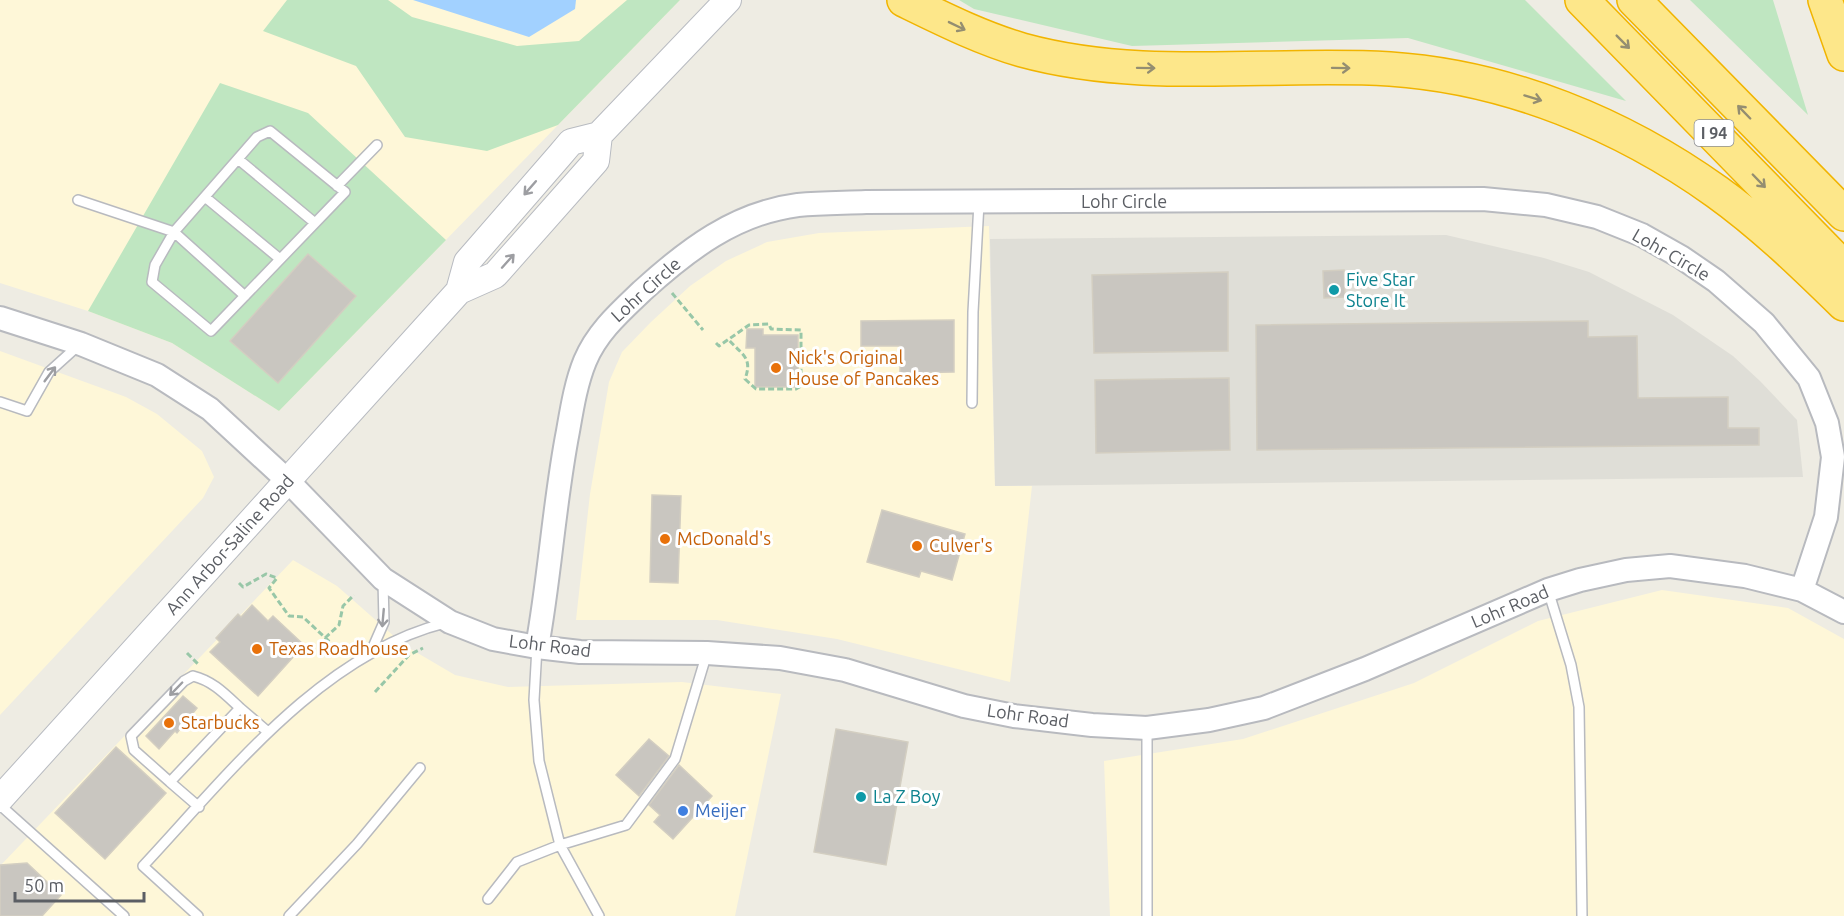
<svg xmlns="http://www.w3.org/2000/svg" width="1844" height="916" font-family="Ubuntu,sans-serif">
<rect width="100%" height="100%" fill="#eeece3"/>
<path fill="#fef7d8" d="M0,0H680L279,411L172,343L88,311L0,283Z
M989,226L995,486H1032L1010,682L837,639L717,620H576L590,494L609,382L622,352L651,322L690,286L726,261L767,242L819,233Z
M0,351L126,397L157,414L202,451L214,477L203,498L0,715Z
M293,560L337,586L404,645L455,675L508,687L682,682L781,694L735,916H0V866Z
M1662,590L1788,608L1844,639V916H1110L1104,761L1243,739L1414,683L1538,621Z"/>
<path fill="#dfded7" d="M1446,235L1544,258L1589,272L1673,315L1733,356L1760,381L1797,420L1803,477L995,486L990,239Z"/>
<path fill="#bfe6c1" d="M287,0H388L412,17L517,46L579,41L627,0H680L558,125L487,151L405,137L356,66L263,31Z
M959,0H1525L1626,101L1408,38L1132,46L974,9Z
M1690,0H1773L1808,115Z
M220,83L308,113L446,240L279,411L172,343L88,311Z"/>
<path fill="#a2d1ff" d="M413,0H576L575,9L529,37Z"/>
<path fill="#c9c6c0" stroke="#d3cec1" stroke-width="1.5" d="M308,254L356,296L278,383L230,341Z
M1344,270L1345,297L1324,298L1323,271Z
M1228,272V351L1094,353L1092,275Z
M954,320V372L900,373V346H861V321Z
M1588,321V337L1637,336L1638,398L1728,397V428H1759V445L1257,450L1256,325Z
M747,329H763V335H798V387H755V348H746Z
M1229,378L1230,450L1096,453L1095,380Z
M652,495L681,496L678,583L650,582Z
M882,510L965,534L952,580L921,571L919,577L867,562Z
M252,605L268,621L273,616L304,645L258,696L210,652L220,642L216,638L238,614L241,617Z
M183,696L197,708L177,733L175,731L159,749L146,736Z
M836,729L908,742L886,865L814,852Z
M649,739L669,756L639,796L616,775Z
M116,747L166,793L105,859L55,813Z
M679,765L712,796L673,839L654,822L660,815L649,805Z
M27,863L61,895L42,916H0V865Z"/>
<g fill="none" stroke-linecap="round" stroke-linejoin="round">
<defs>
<path id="service" d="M270,131L345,192L211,331L152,282L155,265L174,232L257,137Z
M238,159L315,223
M337,186L377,145
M205,197L280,259
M78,200L174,232L245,296
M0,402L27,411L49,372L80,344
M972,403L973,312L979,203
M1548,590L1571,665L1579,707L1582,916
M537,647L534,700L539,761L560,845L599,916
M370,654L384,622L383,581
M1147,728V916
M170,782L134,750L131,736L184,681L193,676C213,681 225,694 240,708
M0,805L124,916
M199,807L170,782L240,708L268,732
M488,899L517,862L560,845L626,825L675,759L707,653
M198,916L143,866C227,776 321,654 445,623
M289,916L357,844L420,768"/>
<path id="tertiary" d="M0,318L81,344L157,375L210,409L288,481L383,579L450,622L493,639L537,647L580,652L707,653L780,658L845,670L964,706L1014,716L1092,725L1147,728L1209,720L1264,708L1365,669L1548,590L1580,580L1626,570L1670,566L1745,576L1802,590L1844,612
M537,647C550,576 554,503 568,431C572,408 576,383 585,361C597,332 620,312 642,291C687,250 735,213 798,205C821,203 844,203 866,202L1483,199L1546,205L1597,217L1642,235L1681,257L1716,281L1764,323L1809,378L1827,423L1833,457L1826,517L1802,590"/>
<path id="secondary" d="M459,291L467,262L560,155L571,142L599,135L728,0
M0,799L459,291L495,275L596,161L599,135"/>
<path id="motorway" d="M904,0C943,19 981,38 1022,50C1142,83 1268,62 1390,69C1508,77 1622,124 1717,192C1763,225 1804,265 1844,304
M1582,0L1844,268
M1634,0L1844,214
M1825,0L1844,54"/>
</defs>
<use href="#service" stroke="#b8babf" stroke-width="12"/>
<use href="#tertiary" stroke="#b8babf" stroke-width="26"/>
<use href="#secondary" stroke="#b8bbc1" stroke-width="28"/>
<use href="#motorway" stroke="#f1b400" stroke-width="36"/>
<path stroke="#98c7a8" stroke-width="3" stroke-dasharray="6 3" stroke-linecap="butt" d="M672,293L703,330
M716,343L719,346L749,325L769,324L771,329L801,330V386L796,389H756L745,379C753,357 742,355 728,339
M239,583L243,587L266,574L277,578L269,588L289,616L303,617L333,645
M325,638L339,625L343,606L354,595
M187,653L198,664
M375,692L409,655L423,648"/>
<use href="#service" stroke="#fff" stroke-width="9"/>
<use href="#tertiary" stroke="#fff" stroke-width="22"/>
<use href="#secondary" stroke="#fff" stroke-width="26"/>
<use href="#motorway" stroke="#fde78a" stroke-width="33"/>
</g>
<defs><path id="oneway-shaft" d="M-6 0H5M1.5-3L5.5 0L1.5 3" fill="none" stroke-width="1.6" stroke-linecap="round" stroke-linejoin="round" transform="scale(1.5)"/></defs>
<g stroke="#948e71">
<use href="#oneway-shaft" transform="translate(957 26) rotate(26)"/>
<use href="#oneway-shaft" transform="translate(1623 42) rotate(45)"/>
<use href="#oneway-shaft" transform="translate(1146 68) rotate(1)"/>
<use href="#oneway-shaft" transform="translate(1341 68) rotate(1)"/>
<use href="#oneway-shaft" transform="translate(1533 98) rotate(17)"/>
<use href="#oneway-shaft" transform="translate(1744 112) rotate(-134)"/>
<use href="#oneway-shaft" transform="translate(1759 181) rotate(46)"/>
</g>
<g stroke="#9d9ea2">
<use href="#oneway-shaft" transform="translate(530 188) rotate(131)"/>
<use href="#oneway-shaft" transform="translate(508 261) rotate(-48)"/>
<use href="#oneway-shaft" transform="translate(50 374) rotate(-53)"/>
<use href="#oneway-shaft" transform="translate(383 618) rotate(95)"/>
<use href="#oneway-shaft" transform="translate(176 689) rotate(134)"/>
</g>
<g fill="#0f9aa8" stroke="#fff" stroke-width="2">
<circle cx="1334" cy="290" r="6"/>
<circle cx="861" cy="797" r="6"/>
</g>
<g fill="#e8710a" stroke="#fff" stroke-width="2">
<circle cx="776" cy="368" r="6"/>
<circle cx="665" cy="539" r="6"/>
<circle cx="917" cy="546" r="6"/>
<circle cx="257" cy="649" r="6"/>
<circle cx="169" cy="723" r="6"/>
</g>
<circle fill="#3f7fe0" stroke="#fff" stroke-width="2" cx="683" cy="811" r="6"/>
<g text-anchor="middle" stroke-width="6" stroke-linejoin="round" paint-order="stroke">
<rect fill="#fff" stroke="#8c8e92" stroke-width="1.5" x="1694.5" y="120" width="39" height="26" rx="4.5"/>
<g font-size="16" font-weight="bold" fill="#5b5e64">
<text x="1714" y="139">I 94</text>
</g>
<g font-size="18" fill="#5b5e64" stroke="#fff">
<text x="1124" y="208">Lohr Circle</text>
<text transform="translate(1671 255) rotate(30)" y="6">Lohr Circle</text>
<text transform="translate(646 290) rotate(-42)" y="6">Lohr Circle</text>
<text transform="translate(230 545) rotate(-48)" y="6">Ann Arbor-Saline Road</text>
<text transform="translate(1510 607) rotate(-23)" y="6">Lohr Road</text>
<text transform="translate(550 646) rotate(7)" y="6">Lohr Road</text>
<text transform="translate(1028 716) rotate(8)" y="6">Lohr Road</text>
</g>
<g font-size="18" fill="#0d838f" stroke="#fff" text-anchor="start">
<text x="1346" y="286">Five Star<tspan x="1346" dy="21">Store It</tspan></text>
<text x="873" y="803">La Z Boy</text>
</g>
<g font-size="18" fill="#c56008" stroke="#fff" text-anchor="start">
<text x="788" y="364">Nick's Original<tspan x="788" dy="21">House of Pancakes</tspan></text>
<text x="677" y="545">McDonald's</text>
<text x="929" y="552">Culver's</text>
<text x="269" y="655">Texas Roadhouse</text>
<text x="181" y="729">Starbucks</text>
</g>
<g font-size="18" fill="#366cbe" stroke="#fff" text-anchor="start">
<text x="695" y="817">Meijer</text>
</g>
</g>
<path d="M15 892v9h129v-9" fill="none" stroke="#5b5e64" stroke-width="3"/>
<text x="24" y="892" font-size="18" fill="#5b5e64" stroke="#ffffff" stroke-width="4.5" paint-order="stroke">50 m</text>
</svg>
